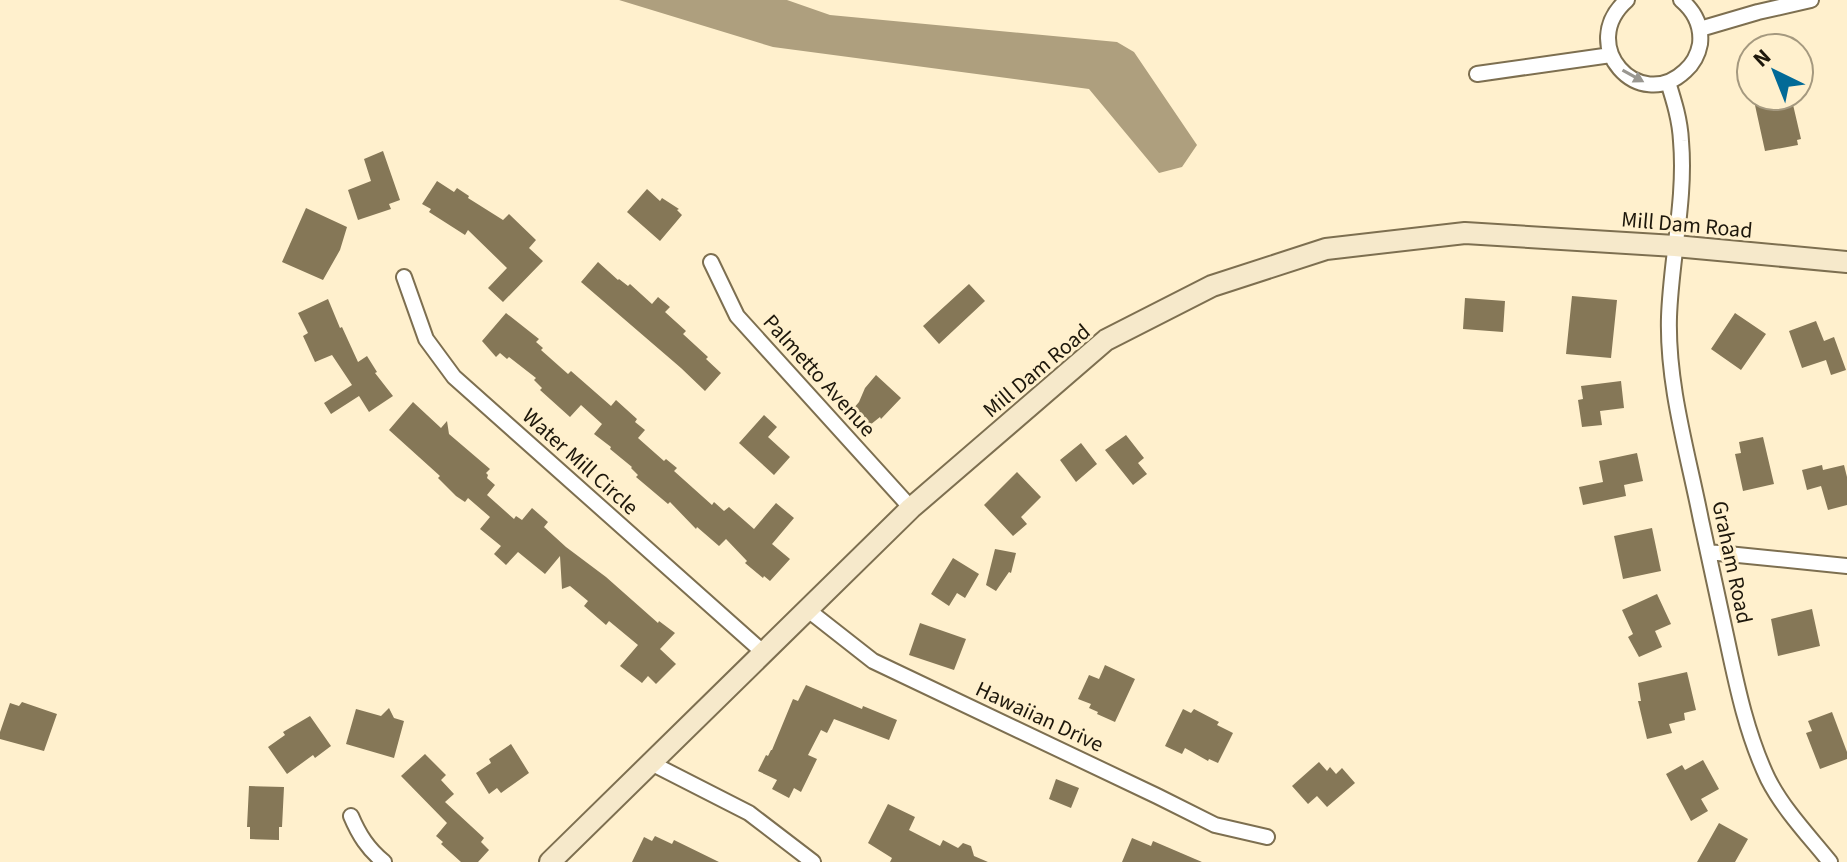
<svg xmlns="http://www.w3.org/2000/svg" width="1847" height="862" font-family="'Source Sans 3',sans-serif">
<rect width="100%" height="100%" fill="#fff0cd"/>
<path fill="#ae9f7e" d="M619,0H787L830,15L1117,42L1134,52L1197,145L1182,167L1159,173L1089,89L773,47Z"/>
<path fill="#857757" d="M1753,96H1791L1801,139L1797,140L1798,145L1765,151Z
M383,151L400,200L389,204L391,209L358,220L348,190L371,181L364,159Z
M437,181L454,192L457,188L469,196L468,198L503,220L509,214L536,240L529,248L543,261L503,302L488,288L507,268L468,230L465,235L429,212L431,209L422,204Z
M647,189L660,201L662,198L679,209L677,210L682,215L660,241L627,212Z
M306,208L347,227L340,250L323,280L282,262Z
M598,262L618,280L619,279L628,286L630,284L652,304L658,297L670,307L665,312L686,331L683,334L708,357L706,359L721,373L705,391L681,368L581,282Z
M969,284L985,301L939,344L923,326Z
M1572,296L1617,300L1611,358L1566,354Z
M1465,298L1505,301L1503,332L1463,329Z
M328,299L340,328L342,327L358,362L367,356L377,372L375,373L393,396L369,412L359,396L331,414L324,403L352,385L332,355L315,362L303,336L308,333L298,313Z
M506,313L539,339L536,342L543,348L541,350L568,374L571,371L611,406L616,400L637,419L635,422L645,430L638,438L664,461L666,459L677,468L674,471L712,505L714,502L724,511L729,507L754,529L776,503L794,518L772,544L790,559L770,581L764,576L763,578L745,563L747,561L726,539L719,546L697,527L696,529L670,502L668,504L636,477L638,475L631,468L632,467L610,449L611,447L594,434L602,424L581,405L570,417L540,390L542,388L534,380L536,378L509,357L507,359L500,353L496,357L482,341Z
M1735,313L1766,334L1741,370L1711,349Z
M1816,321L1824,341L1834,337L1846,370L1831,375L1826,360L1802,368L1789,331Z
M876,375L901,398L881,419L880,417L870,425L853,409L859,402L865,388Z
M1621,381L1624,408L1600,411L1602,425L1582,427L1578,400L1583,399L1581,386Z
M413,402L441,428L447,421L449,434L490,469L486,473L488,475L487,478L495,485L487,495L514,519L516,516L522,520L532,508L548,522L544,527L566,547L606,577L658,623L659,621L675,633L660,649L676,664L656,684L648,676L642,683L620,666L638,645L609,621L606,625L584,606L588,601L570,586L562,589L560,556L545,574L518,552L506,565L494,554L501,546L480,529L490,517L468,498L465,502L456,496L438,478L440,476L389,430Z
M764,415L777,427L768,437L790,457L774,475L739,443Z
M1126,435L1144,458L1138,463L1147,474L1133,485L1105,450Z
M1763,437L1774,484L1743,491L1735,454L1741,453L1739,442Z
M1081,443L1097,464L1076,482L1060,460Z
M1637,453L1643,481L1624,485L1626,496L1583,505L1579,487L1603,482L1599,461Z
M1822,465L1823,470L1844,465L1847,477V505L1828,510L1821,486L1807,490L1802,470Z
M1017,472L1041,497L1021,517L1027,524L1013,536L984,505Z
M1652,528L1661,571L1623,579L1614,536Z
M995,549L1016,553L1011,573L1009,572L996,591L986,585Z
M953,558L979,574L965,598L957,593L949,606L931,594Z
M1657,594L1671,624L1655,631L1662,647L1639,657L1628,637L1633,634L1622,610Z
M1812,609L1820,646L1778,656L1771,619Z
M920,623L966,639L954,670L909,655Z
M1105,665L1135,679L1115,722L1097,714L1098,712L1089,708L1091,704L1078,699L1089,675L1099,679Z
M1687,672L1696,710L1684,713L1685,720L1669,724L1672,733L1647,739L1638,701H1641L1638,683Z
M806,685L862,709L863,706L897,720L889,740L834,719L827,733L821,730L808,755L817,759L801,792L794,788L789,798L772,789L777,780L758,771L766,755L768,756L771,750H772L793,699L798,701Z
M22,702L57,714L44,751L0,739V732L10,703L19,706Z
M389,708L394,718L404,721L394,758L346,744L356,709L381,716Z
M1183,709L1191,713L1194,709L1219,722L1217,725L1233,733L1218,763L1209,759L1208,761L1185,748L1182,754L1165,746Z
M1832,712L1847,752V759L1820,769L1806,733L1812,731L1808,721Z
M310,716L331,746L315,758L313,755L287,774L268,747L285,735L283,732Z
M511,744L529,773L501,793L497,788L489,794L476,773L491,763L489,759Z
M425,754L446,775L441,780L454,794L445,802L484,838L481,842L489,850L478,862H461L441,844L443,842L436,836L447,823L401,776Z
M1703,760L1719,789L1701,799L1708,811L1691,821L1666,774L1682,765L1685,770Z
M1319,762L1327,771L1330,767L1336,774L1342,768L1355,783L1327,807L1317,796L1308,804L1292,786Z
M1056,779L1079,788L1071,808L1049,799Z
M249,786L284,787L282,827H279V840L250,839V827H247Z
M888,804L915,817L909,830L940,846L943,840L958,848L963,843L971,846L974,856L988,862H890L892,858L868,843Z
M1719,823L1748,839L1735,862H1697Z
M655,836L672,844L674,840L719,862H632L644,837L652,841Z
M1132,838L1151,846L1153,841L1202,862H1122Z"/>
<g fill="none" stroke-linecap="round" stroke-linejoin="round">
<defs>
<path id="street" d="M1627,0C1576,45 1639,114 1685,71C1693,64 1698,55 1700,44C1702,26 1694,11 1681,0
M1700,29L1758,12L1811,0
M1477,74L1611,55
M1668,82C1674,101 1680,120 1681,141C1686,199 1671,258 1669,317C1667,385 1688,454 1701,520C1710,560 1718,600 1727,640C1737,687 1747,735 1768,779C1784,810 1809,836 1830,862
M711,262L737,316L911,508
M404,277L426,339L454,377L764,653
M1708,552L1847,566
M808,610L873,661L1157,796L1215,825L1267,837
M651,763L749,813L813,862
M351,816C359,835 368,849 384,862"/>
<path id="secondary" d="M550,862L911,508L1106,340L1212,286L1326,249L1465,233L1675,246L1847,262"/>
</defs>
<use href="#street" stroke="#7d6f50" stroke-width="18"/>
<use href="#secondary" stroke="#7d6f50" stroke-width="24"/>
<use href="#street" stroke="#fff" stroke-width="14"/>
<use href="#secondary" stroke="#f6e9cb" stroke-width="20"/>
</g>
<defs><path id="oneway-solid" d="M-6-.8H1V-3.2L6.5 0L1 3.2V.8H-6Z" transform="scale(2)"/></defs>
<use fill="#999791" href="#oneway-solid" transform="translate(1633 76) rotate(29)"/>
<g text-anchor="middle" stroke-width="6" stroke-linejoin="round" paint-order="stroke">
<g font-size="22" fill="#1d170b" stroke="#fff0cd">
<text transform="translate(1687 224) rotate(5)" y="8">Mill Dam Road</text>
<text transform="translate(1036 370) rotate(-40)" y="8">Mill Dam Road</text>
<text transform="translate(820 375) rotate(48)" y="8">Palmetto Avenue</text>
<text transform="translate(581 461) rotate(42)" y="8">Water Mill Circle</text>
<text transform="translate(1733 562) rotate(78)" y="8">Graham Road</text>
<text transform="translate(1040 716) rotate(25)" y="8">Hawaiian Drive</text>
</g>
</g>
<g transform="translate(1775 72) rotate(317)"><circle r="38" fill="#fff0cd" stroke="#a5997f" stroke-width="2"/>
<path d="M0-6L14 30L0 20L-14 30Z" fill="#026a97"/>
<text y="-12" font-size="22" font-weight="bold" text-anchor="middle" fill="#1d170b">N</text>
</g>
</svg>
